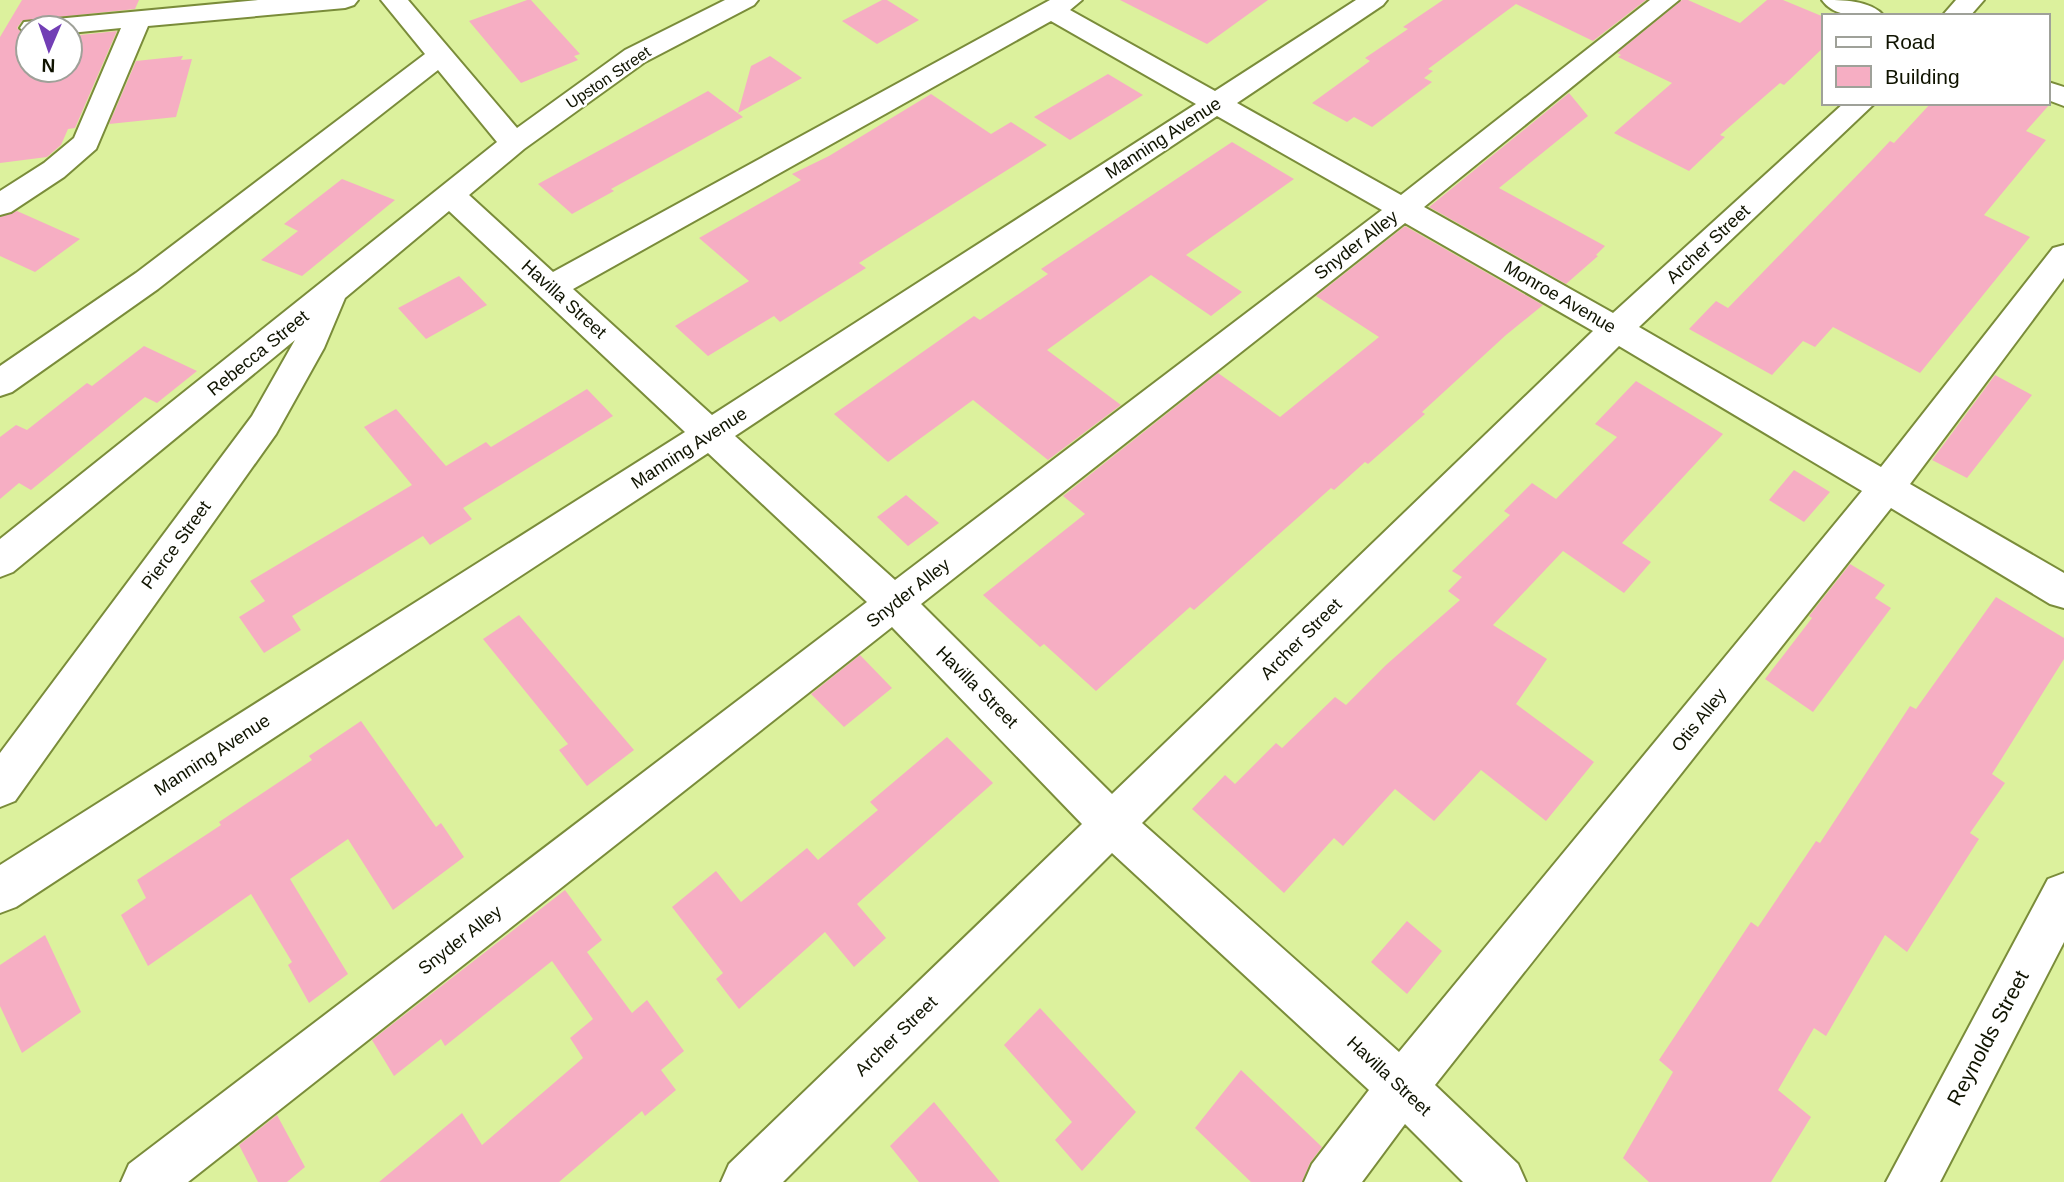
<svg xmlns="http://www.w3.org/2000/svg" width="2064" height="1182" font-family="Helvetica,sans-serif">
<rect width="100%" height="100%" fill="#dcf19d"/>
<path fill="#f6aec3" d="M22,0H139L135,9L22,21L17,28L28,38V70H70V36L117,31L75,128L68,129L61,145L47,157L0,163V37Z
M527,0H531L580,54L574,56L578,60L521,83L469,21Z
M882,0H887L919,20L877,44L842,21Z
M1120,0H1268L1207,44Z
M1443,0H1646L1593,41L1516,4L1428,69L1433,71L1424,78L1432,82L1372,127L1354,117L1347,122L1312,103L1370,61L1365,58L1408,29L1403,27Z
M1682,0H1688L1740,23L1767,0H1783L1824,17V47L1784,85L1780,83L1720,135L1725,137L1689,171L1614,133L1672,83L1618,57L1621,55L1617,53Z
M183,56L181,60L192,59L176,117L109,124L136,61Z
M770,56L802,78L738,113L751,66Z
M1108,74L1143,95L1070,140L1034,117Z
M708,91L743,117L611,189L614,191L572,214L538,184Z
M1569,93L1588,116L1499,188L1605,246L1596,255L1598,256L1566,284L1429,207Z
M931,94L991,134L1011,122L1047,145L859,263L866,268L780,322L774,316L708,356L675,326L749,281L699,238L801,180L792,174L829,156Z
M1931,103L2050,104L2026,131L2046,140L1984,215L2030,237L1920,373L1833,327L1815,347L1803,341L1772,375L1689,329L1716,301L1728,308L1874,158L1890,141L1894,143Z
M1232,142L1294,179L1186,255L1242,292L1211,316L1151,275L1047,350L1121,405L1048,460L973,400L888,462L834,414L974,316L980,320L1048,274L1041,269Z
M342,179L395,200L302,276L261,260L298,231L284,224Z
M17,211L80,239L35,272L0,256V217Z
M1405,226L1543,305L1506,335L1422,412L1425,414L1368,464L1365,462L1334,490L1331,488L1194,610L1190,607L1096,691L1044,644L1040,647L983,595L1085,514L1063,496L1218,373L1280,417L1379,337L1316,296Z
M459,276L487,305L426,339L398,308Z
M144,346L197,371L157,403L145,397L31,490L19,483L0,499V437L16,425L27,430L87,383L92,386Z
M1995,375L2032,395L1967,478L1932,460Z
M1636,381L1723,434L1622,543L1651,562L1624,593L1563,551L1493,625L1547,659L1516,704L1594,762L1546,821L1481,770L1434,821L1395,789L1343,846L1334,838L1284,893L1192,809L1225,775L1235,784L1276,743L1282,748L1335,697L1346,705L1386,665L1460,600L1448,591L1462,577L1452,571L1510,515L1504,511L1532,483L1556,499L1617,437L1595,424Z
M587,389L613,416L463,508L472,519L430,545L423,536L292,616L301,630L264,653L239,617L265,601L250,581L412,485L364,427L396,409L446,466L486,442L491,447Z
M1794,470L1830,492L1804,522L1769,500Z
M906,495L939,523L908,546L877,517Z
M1850,564L1885,585L1875,598L1891,608L1813,712L1765,679L1812,618L1809,616Z
M1996,597L2064,638V659L1992,774L2005,783L1970,833L1979,839L1907,952L1885,935L1826,1036L1814,1028L1778,1090L1811,1117L1771,1182H1649L1623,1158L1673,1072L1659,1060L1751,922L1758,927L1816,841L1820,843L1910,706L1916,709Z
M519,615L634,750L587,786L559,750L568,744L483,639Z
M860,655L892,688L844,727L811,694Z
M361,721L436,827L441,823L464,857L393,910L348,839L290,879L348,974L309,1003L288,965L292,962L251,894L148,966L121,915L146,898L137,880L221,825L219,822L312,760L309,756Z
M947,737L993,783L857,904L886,938L854,967L825,932L739,1009L716,979L723,973L672,907L716,871L741,902L807,848L818,860L878,810L870,802Z
M565,890L602,940L587,952L632,1013L647,1000L684,1051L661,1070L676,1090L645,1116L642,1111L559,1182H379L462,1113L482,1145L583,1058L570,1038L593,1019L552,961L445,1046L441,1039L394,1076L372,1040Z
M1407,921L1442,951L1407,994L1371,962Z
M45,935L81,1012L22,1053L0,1006V965Z
M1040,1008L1136,1112L1082,1171L1055,1140L1072,1122L1004,1045Z
M1241,1070L1322,1147L1310,1163L1302,1182H1251L1195,1128Z
M934,1102L1000,1182H919L890,1146Z
M277,1115L305,1167L287,1182H258L239,1145Z"/>
<g fill="none" stroke-linecap="round" stroke-linejoin="round">
<defs>
<path id="minor" d="M258,0H358L354,5L345,8L148,26L96,149L64,177L11,212L0,215V191L44,163L74,138L121,28L70,33V28H28V35L20,28L24,22Z
M381,0H408L517,128L625,50L725,0H758L754,5L645,62L524,149L469,195L553,272L1050,0H1082L1070,10L1215,91L1356,0H1387L1383,5L1237,103L1401,195L1650,0H1679L1424,207L1613,313L1844,103H1875L1639,327L1881,467L2053,248L2064,245V278L1910,484L2064,573V608L2050,604L1891,508L1435,1085L1518,1164L1526,1182H1463L1405,1124L1362,1182H1304L1312,1164L1369,1090L1112,853L783,1182H721L729,1164L1082,824L892,627L188,1182H121L129,1164L867,602L708,453L16,907L0,913V865L685,432L449,211L345,298L324,348L276,434L15,801L0,807V753L252,416L295,340L13,572L0,577V539L497,142L438,70L158,289L12,392L0,396V366L136,273L425,54ZM1051,21L1196,104L712,415L573,289ZM1217,116L1382,210L895,580L735,436ZM1405,223L1593,331L1112,794L921,604ZM1619,346L1862,491L1399,1052L1142,823Z
M1822,0C1842,0 1871,0 1884,16C1864,16 1835,19 1822,0Z
M1956,0H1984L1970,16H1942Z
M2048,82L2064,87V106L2048,100Z
M2064,873V942L1940,1182H1886L2048,879Z"/>
</defs>
<use href="#minor" stroke="#7a8c3a" stroke-width="4"/>
<use href="#minor" fill="#fff" fill-rule="evenodd"/>
</g>
<g text-anchor="middle" stroke-width="5" stroke-linejoin="round" paint-order="stroke">
<g font-size="16" fill="#0f1300" stroke="#fff">
<text transform="translate(608 77) rotate(-34)" y="6">Upston Street</text>
</g>
<g font-size="18" fill="#0f1300" stroke="#fff">
<text transform="translate(1163 138) rotate(-33)" y="6">Manning Avenue</text>
<text transform="translate(1708 244) rotate(-43)" y="6">Archer Street</text>
<text transform="translate(1356 245) rotate(-38)" y="6">Snyder Alley</text>
<text transform="translate(1560 297) rotate(30)" y="6">Monroe Avenue</text>
<text transform="translate(564 299) rotate(42)" y="6">Havilla Street</text>
<text transform="translate(258 353) rotate(-39)" y="6">Rebecca Street</text>
<text transform="translate(689 448) rotate(-33)" y="6">Manning Avenue</text>
<text transform="translate(176 545) rotate(-54)" y="6">Pierce Street</text>
<text transform="translate(908 593) rotate(-38)" y="6">Snyder Alley</text>
<text transform="translate(1301 639) rotate(-45)" y="6">Archer Street</text>
<text transform="translate(977 687) rotate(45)" y="6">Havilla Street</text>
<text transform="translate(1699 720) rotate(-51)" y="6">Otis Alley</text>
<text transform="translate(212 755) rotate(-33)" y="6">Manning Avenue</text>
<text transform="translate(460 940) rotate(-38)" y="6">Snyder Alley</text>
<text transform="translate(896 1036) rotate(-44)" y="6">Archer Street</text>
<text transform="translate(1389 1076) rotate(43)" y="6">Havilla Street</text>
</g>
<g font-size="21" fill="#0f1300" stroke="#fff">
<text transform="translate(1988 1038) rotate(-62)" y="7">Reynolds Street</text>
</g>
</g>
<rect x="1822" y="14" width="228" height="91" fill="#ffffff" stroke="#9fa199" stroke-width="2"/>
<rect x="1836" y="37" width="35" height="10" fill="#ffffff" stroke="#9fa199" stroke-width="2"/>
<text x="1885" y="49" font-size="21" fill="#0f1300">Road</text>
<rect x="1836" y="66" width="35" height="21" fill="#f6aec3" stroke="#9fa199" stroke-width="2"/>
<text x="1885" y="84" font-size="21" fill="#0f1300">Building</text>
<g transform="translate(49 49) rotate(182)"><circle r="33" fill="#ffffff" stroke="#9fa199" stroke-width="2"/>
<path d="M0-5L12 26L0 18L-12 26Z" fill="#723eb5"/>
<text y="-10" font-size="19" font-weight="bold" text-anchor="middle" fill="#0f1300">N</text>
</g>
</svg>
